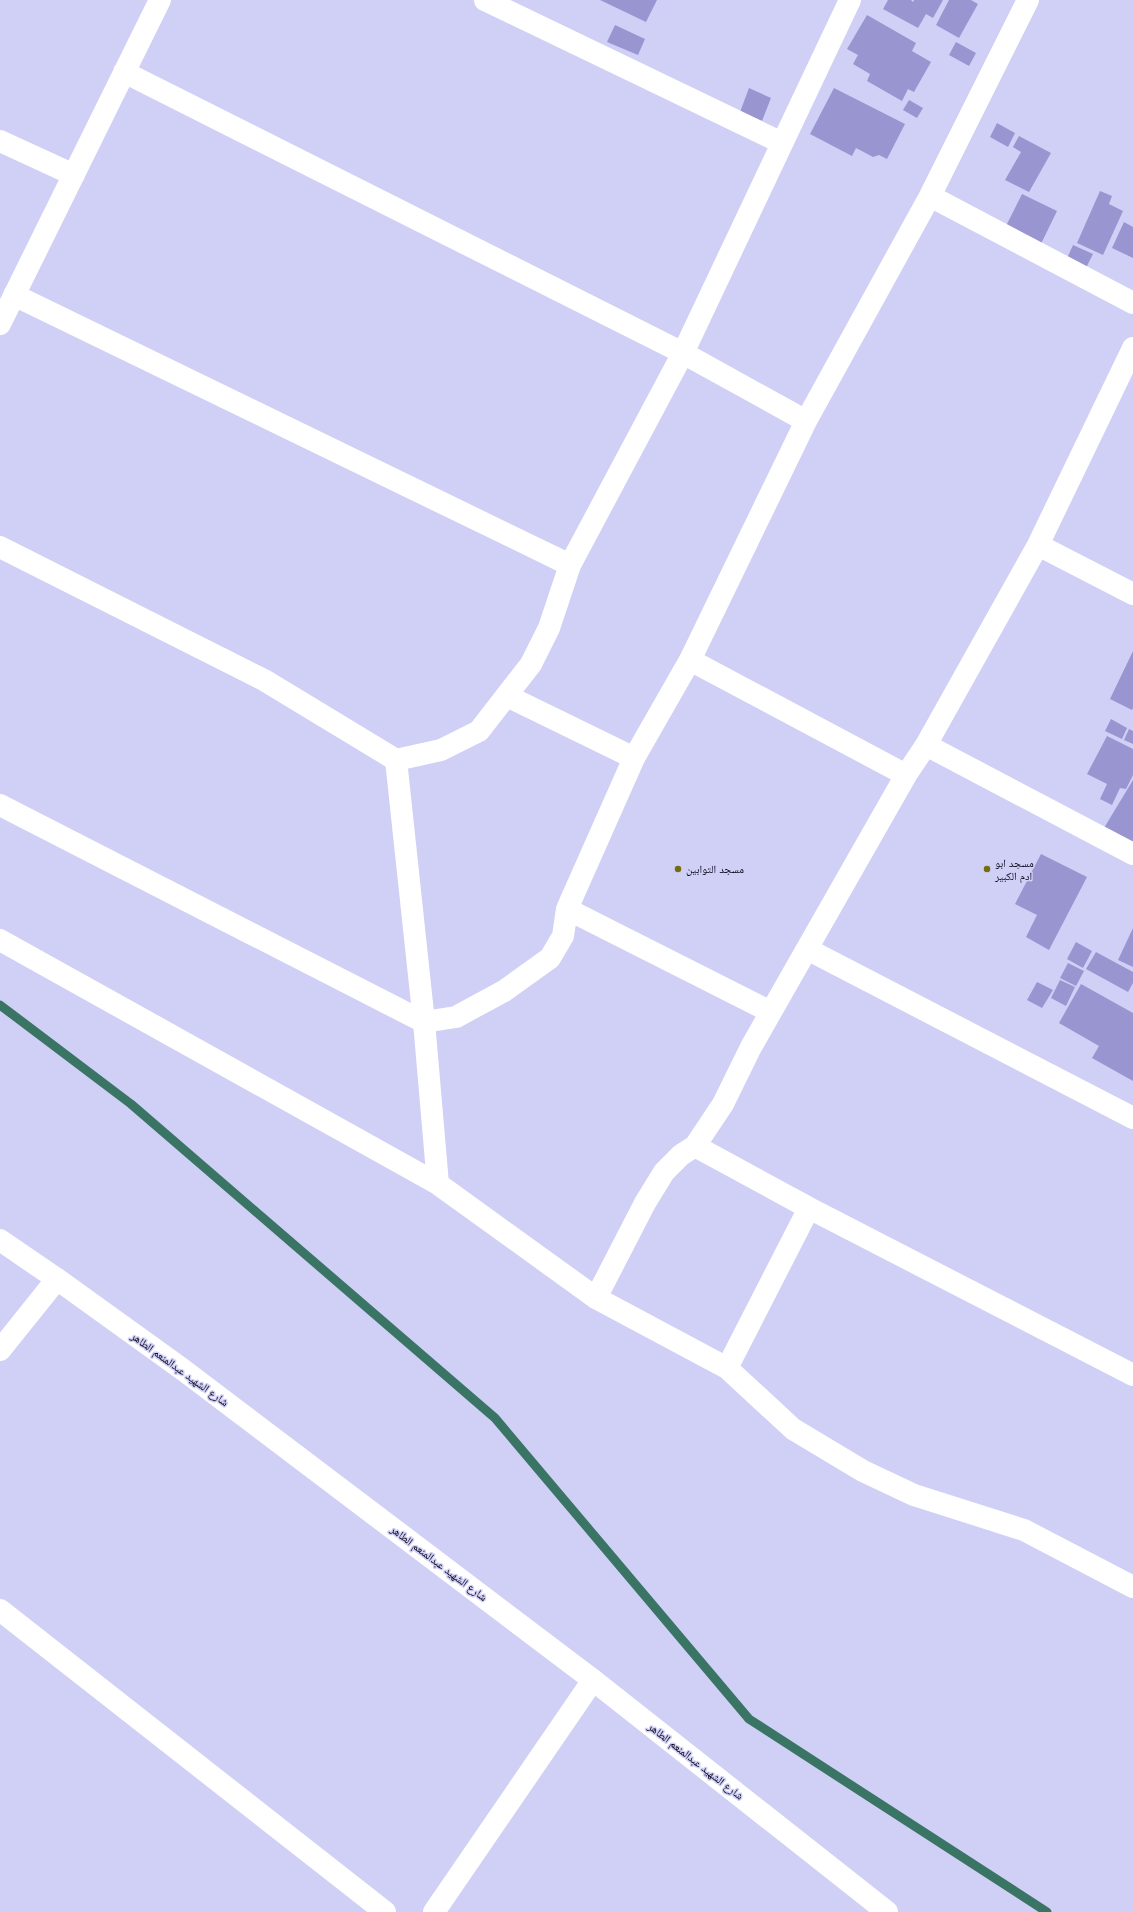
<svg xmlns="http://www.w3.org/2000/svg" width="1133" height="1912" font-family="Helvetica,'Noto Naskh Arabic',sans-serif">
<rect width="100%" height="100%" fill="#d0d0f6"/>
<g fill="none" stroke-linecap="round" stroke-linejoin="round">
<path stroke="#3a7464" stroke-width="9" d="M0,1005L131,1104L495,1418L749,1719L1047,1912"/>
</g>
<path fill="#9895d1" d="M600,0H657L646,22Z
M888,0H911L913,2L914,0H943L933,18L926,14L918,28L883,9Z
M949,0H971L978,4L959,38L936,25Z
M867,15L916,43L912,51L931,62L914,92L908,89L902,101L867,81L870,74L853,64L858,55L847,49Z
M615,25L645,39L638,55L607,42Z
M956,42L976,53L969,66L949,55Z
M749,88L771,98L762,121L740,112Z
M834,88L905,124L887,159L879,155L873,157L856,148L852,156L810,134Z
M909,100L923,108L917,118L903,110Z
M997,123L1015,133L1008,147L990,137Z
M1019,136L1051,153L1029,192L1005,180L1021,152L1013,147Z
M1100,191L1112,196L1109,204L1123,211L1103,255L1077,243Z
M1022,194L1057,211L1040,246L1005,228Z
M1124,222L1133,227V258L1112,248Z
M1073,245L1093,254L1084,272L1065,263Z
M1133,651V708L1132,710L1110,699Z
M1111,719L1127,728L1122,739L1105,731Z
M1129,729L1133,731V744L1124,740Z
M1107,736L1133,749V775L1126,789L1120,788L1112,805L1100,799L1107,784L1087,774Z
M1133,780V844L1104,828Z
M1041,854L1087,877L1049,950L1026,937L1037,915L1015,904Z
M1133,928V967L1118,960Z
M1076,942L1092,951L1083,968L1067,959Z
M1096,952L1133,972V983L1128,992L1086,969Z
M1068,963L1084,971L1076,986L1060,978Z
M1060,980L1075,987L1066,1006L1051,998Z
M1037,982L1053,990L1042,1008L1027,1000Z
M1081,984L1133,1013V1081L1092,1058L1099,1046L1059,1023Z"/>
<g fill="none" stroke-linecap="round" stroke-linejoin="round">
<path stroke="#fff" stroke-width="22" d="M485,0L782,143
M124,72L683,353L806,421
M0,141L74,175
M930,196L1133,303
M14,295L570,565
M0,324L160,0
M1133,348L1038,545L926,745L906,775L751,1047L723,1104L695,1146L809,1208L1133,1375
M1038,545L1133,594
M0,547L264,680L396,760L424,1022
M690,660L906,775
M507,696L634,758
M926,745L1133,854
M396,760L441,750L479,731L531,664L549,628L570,565L683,353L850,0
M0,805L424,1022
M567,909L771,1012
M0,940L438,1184L596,1298L727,1368L793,1429L863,1471L914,1495L1024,1530L1133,1587
M807,949L1133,1118
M438,1184L424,1022L456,1017L504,991L550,958L563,936L567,909L634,758L690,660L806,421L930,196L1028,0
M0,1240L57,1279
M596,1298L645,1203L664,1172L681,1155L695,1146
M727,1368L809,1208
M0,1610L385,1912
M434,1912L593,1680"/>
<path stroke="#fff" stroke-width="22" d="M0,1350L57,1279L182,1369L593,1680L887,1912"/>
</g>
<g fill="#736e0d" stroke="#d0d0f6" stroke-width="1.5">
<circle cx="678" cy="869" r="4"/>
<circle cx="987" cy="869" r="4"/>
</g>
<g text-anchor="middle" stroke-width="3" stroke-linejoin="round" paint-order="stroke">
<g font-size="11" fill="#0b081d" stroke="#d0d0f6" text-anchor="start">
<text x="995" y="867">مسجد ابو<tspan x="995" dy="13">ادم الكبير</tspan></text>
<text x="686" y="873">مسجد التوابين</text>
</g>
<g font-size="11" fill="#0b081d" stroke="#d0d0f6">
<text transform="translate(180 1369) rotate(36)" y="4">شارع الشهيد عبدالمنعم الطاهر</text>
<text transform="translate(439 1563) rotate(37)" y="4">شارع الشهيد عبدالمنعم الطاهر</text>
<text transform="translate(696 1761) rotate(38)" y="4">شارع الشهيد عبدالمنعم الطاهر</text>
</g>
</g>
</svg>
